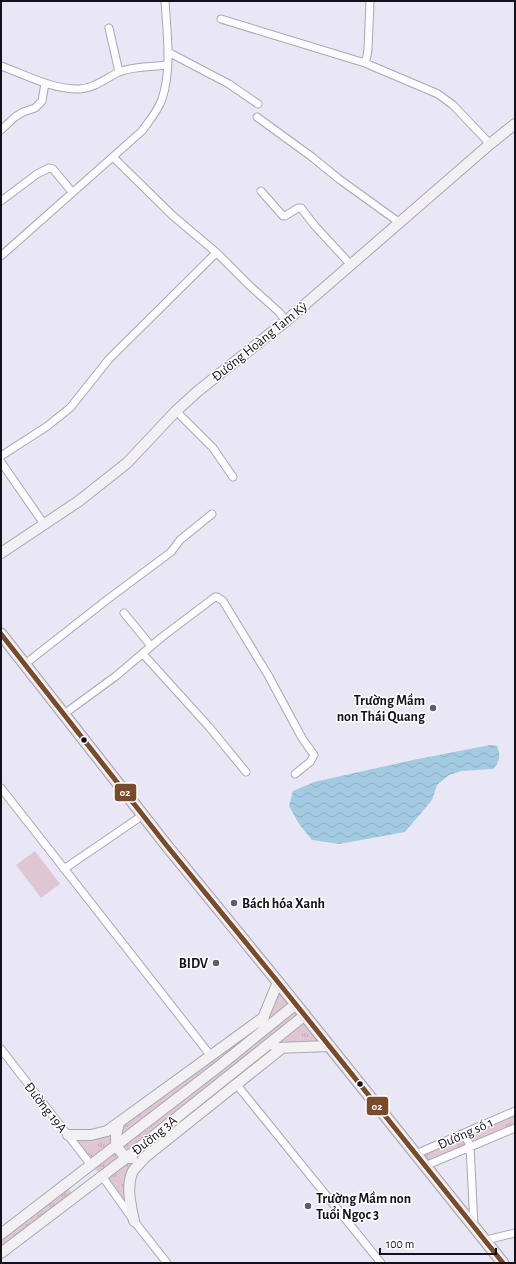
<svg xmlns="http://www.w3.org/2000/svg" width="516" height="1264" font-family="'Alegreya Sans',sans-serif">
<defs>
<pattern id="grass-tufts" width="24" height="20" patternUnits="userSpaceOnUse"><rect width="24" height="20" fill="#dec7d3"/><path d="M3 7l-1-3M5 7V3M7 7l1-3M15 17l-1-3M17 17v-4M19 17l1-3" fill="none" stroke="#beaab5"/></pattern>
<pattern id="water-waves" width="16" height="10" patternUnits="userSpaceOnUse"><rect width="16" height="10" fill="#a2cbe2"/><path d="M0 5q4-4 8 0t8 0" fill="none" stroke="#8badc1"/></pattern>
</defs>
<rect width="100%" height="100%" fill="#e9e7f5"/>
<path fill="url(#grass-tufts)" d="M280,991L290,1003L263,1026Z
M295,1011L299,1015L125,1153L121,1148Z
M304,1022L321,1043L274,1046Z
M256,1028L254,1033L119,1138L120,1127Z
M268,1051H272L141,1156H136Z
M515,1114V1124L472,1143L468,1134Z
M114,1132V1142L89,1161L74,1140C87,1140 103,1140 114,1132Z
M462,1136L467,1145L428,1162L421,1155Z
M117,1151L121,1156L99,1173L94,1168Z
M129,1161H137L126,1205L104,1180Z
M68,1188L72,1193L1,1247V1240Z"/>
<path fill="#dec7d3" d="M35,851L60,884L41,898L16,865Z"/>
<path fill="url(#water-waves)" d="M490,745L497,746C501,755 500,762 493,769L462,771L449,775L437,785L432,800L405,832L339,844L312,840L299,824L289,806L293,791L314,782L413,760Z"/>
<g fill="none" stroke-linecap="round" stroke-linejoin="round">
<defs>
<path id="street" d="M221,19L365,63L438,94L453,105L490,144
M109,28L119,72
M168,52L229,84L258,104
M365,63L367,56L368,49L370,1
M1,66C26,75 53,90 80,89C95,88 106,78 119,72C134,66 151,67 167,65
M257,117L312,157L339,179L400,223
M1,130L15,117L23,112L35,108L42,101L45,83
M113,157L172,215L218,254L250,286L279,312L286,321
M261,191L283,216H285L298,208H301L315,226L351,265
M1,201L37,174L49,168L53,169L72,192
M1,256L142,131C149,121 158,111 162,99C172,69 167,33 165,1
M176,411L213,448L233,477
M1,456L46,427L70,408L109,359L216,253
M1,462L44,524
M124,613L151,646
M143,654L210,728L246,772
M25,664L108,599L171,552L180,540L212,514
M64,714L116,676L162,637L215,597H217L223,601L268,675L302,738L314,755L310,762L295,774
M1,788L211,1056
M64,869L143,815
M1,1049L91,1165
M237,1085L381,1263
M464,1133L470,1146L474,1226
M416,1154L515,1111
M425,1166L515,1128
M102,1176L134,1221L167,1263
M486,1240L515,1233"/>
<path id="secondary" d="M1,553L79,501L127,463L176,411L198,391L286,321L490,144L515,124
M261,1023L278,982
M276,1048L330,1046
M119,1123L116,1135V1146L126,1158H132
M68,1135H91L107,1131L264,1017
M134,1221C131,1206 126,1188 132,1173C134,1168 141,1163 144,1158L282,1048
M1,1234L218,1067L296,1004
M1,1253L126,1158L305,1015"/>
<path id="primary" d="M1,634L167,846L278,982L503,1263"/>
</defs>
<use href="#street" stroke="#a9a7b1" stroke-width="9"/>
<use href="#secondary" stroke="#a9a7b1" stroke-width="12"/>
<use href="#primary" stroke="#a59dab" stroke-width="13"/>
<use href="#street" stroke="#fcfbfe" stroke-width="7"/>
<use href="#secondary" stroke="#f2f0f3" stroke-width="10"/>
<use href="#primary" stroke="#e7e4e9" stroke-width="11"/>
<defs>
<path id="bus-1" d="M1,634L167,846L278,982L503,1263"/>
</defs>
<use href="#bus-1" stroke="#fff" stroke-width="8"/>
<use href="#bus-1" stroke="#7a4b2a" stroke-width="5"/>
</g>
<g fill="#5e5d67" stroke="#fff" stroke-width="1.5">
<circle cx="433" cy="708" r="4"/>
<circle cx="234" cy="903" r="4"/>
<circle cx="216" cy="963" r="4"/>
<circle cx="308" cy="1206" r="4"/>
</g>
<g fill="#13121a" stroke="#fff" stroke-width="1.5">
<circle cx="84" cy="740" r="3.5"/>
<circle cx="360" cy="1084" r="3.5"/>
</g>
<g text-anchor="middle" stroke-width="3" stroke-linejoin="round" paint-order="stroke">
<g font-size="14" fill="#13121a" stroke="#fff">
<text transform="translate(259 341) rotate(-39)" y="5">Đường Hoàng Tam Kỳ</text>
<text transform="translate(46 1107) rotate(52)" y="5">Đường 19A</text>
<text transform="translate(465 1133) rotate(-24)" y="5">Đường số 1</text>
<text transform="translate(154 1135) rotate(-39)" y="5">Đường 3A</text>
</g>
<g font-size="14" font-weight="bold" fill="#13121a" stroke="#fff" text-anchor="end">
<text x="425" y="705">Trường Mầm<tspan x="425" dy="16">non Thái Quang</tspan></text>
<text x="242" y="908" text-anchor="start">Bách hóa Xanh</text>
<text x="208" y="968">BIDV</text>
<text x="316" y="1203" text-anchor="start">Trường Mầm non<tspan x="316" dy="16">Tuổi Ngọc 3</tspan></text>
</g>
</g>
<g stroke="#fff" stroke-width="1.5">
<rect x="114" y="783" width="23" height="19" rx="4" fill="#7a4b2a"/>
<rect x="366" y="1096" width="23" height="20" rx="4" fill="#7a4b2a"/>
</g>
<g font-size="11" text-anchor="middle" font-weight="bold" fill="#fff">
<text x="125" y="796">02</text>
<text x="377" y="1110">02</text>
</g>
<rect width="516" height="1264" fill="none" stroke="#13121a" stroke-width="4"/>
<path d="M380 1248v6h116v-6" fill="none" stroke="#13121a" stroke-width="2"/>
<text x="386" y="1248" font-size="12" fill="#13121a" stroke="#ffffff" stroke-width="3" paint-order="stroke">100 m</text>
</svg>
